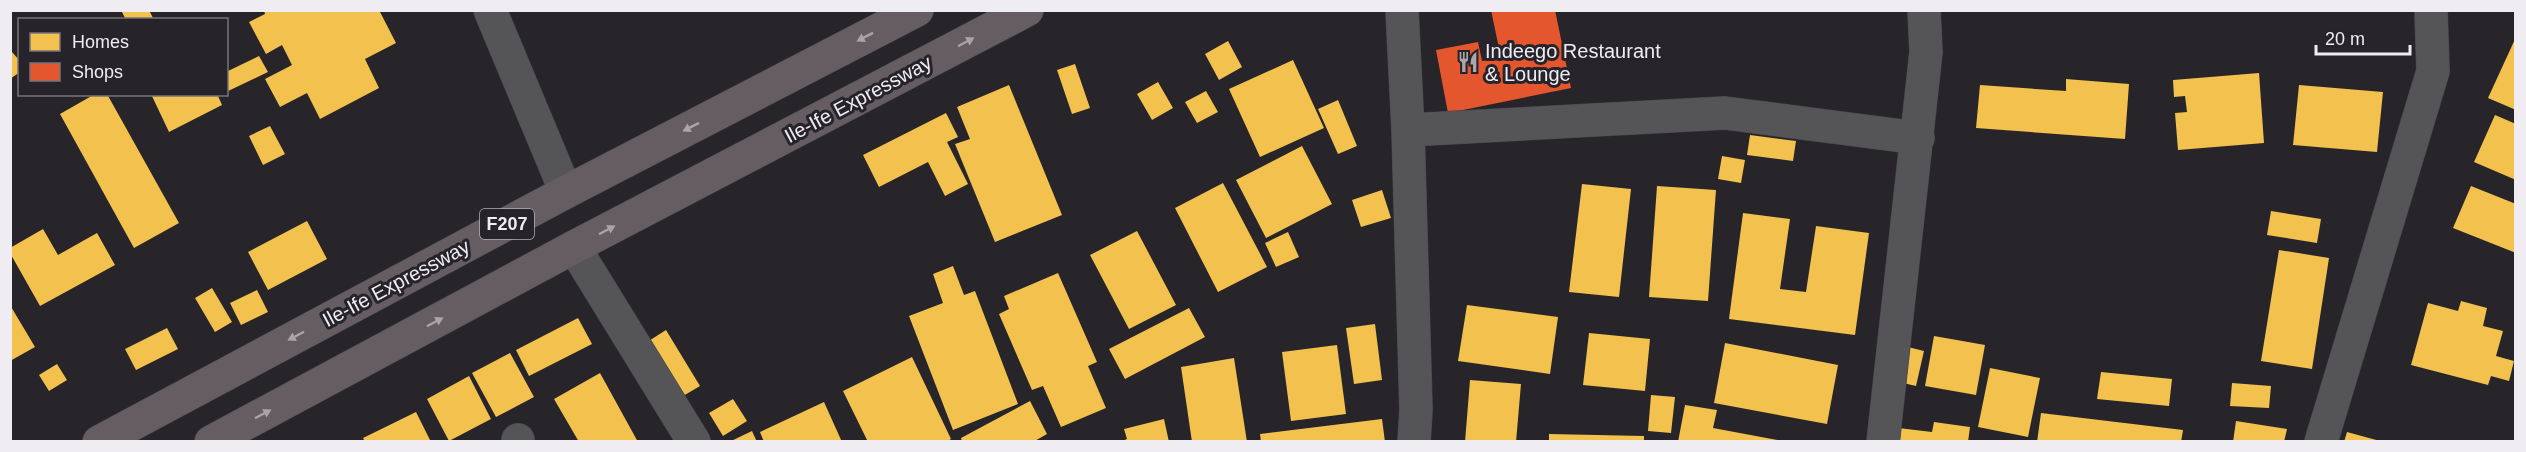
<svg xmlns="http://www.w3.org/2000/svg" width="2526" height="452" font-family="Helvetica,sans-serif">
<rect width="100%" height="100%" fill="#272529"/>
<path fill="#f2c14e" d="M121,10H149L154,20H126Z
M264,10H379L396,43L365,59L379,88L320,119L307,93L280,107L265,79L292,65L282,45L266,54L249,22L265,14Z
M2516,37V110L2488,98Z
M1228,41L1242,67L1219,80L1205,54Z
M12,52L20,61V72L10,79Z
M259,56L268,72L226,92V72Z
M1293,60L1324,128L1260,157L1229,89Z
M1075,64L1090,108L1072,114L1057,70Z
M2259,73L2264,143L2178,150L2175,113L2187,112L2185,96L2174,97L2173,80Z
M2066,79L2129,84L2125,139L1976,128L1980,85L2066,91Z
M1158,82L1173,108L1152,120L1137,94Z
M1009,85L1062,215L995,242L955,144L970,139L957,107Z
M2299,85L2383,92L2377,152L2293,145Z
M1206,91L1218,112L1197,123L1185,102Z
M95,94H107L179,223L134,248L60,114Z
M151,94H222L218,96L222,105L169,132Z
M1338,100L1357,146L1338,154L1318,109Z
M946,113L958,137L947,142L968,184L945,196L928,162L879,187L863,155Z
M2495,115L2516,124V180L2474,162Z
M270,126L285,154L263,165L249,136Z
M1750,135L1796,141L1793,161L1747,155Z
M1302,146L1332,204L1266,238L1236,180Z
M1722,156L1745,160L1741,183L1718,179Z
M1223,183L1267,267L1218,292L1175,208Z
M1582,184L1631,189L1619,297L1569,292Z
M1657,186L1716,190L1708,301L1649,297Z
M2471,186L2516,204V253L2453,228Z
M1382,190L1391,218L1361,227L1352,200Z
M2271,211L2321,219L2317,243L2267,235Z
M1743,213L1790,219L1780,289L1806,292L1816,226L1869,233L1855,335L1729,319Z
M307,221L327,259L268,290L248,252Z
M43,229L58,255L97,233L115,265L40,306L10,253V248Z
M1137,231L1176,305L1129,329L1090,255Z
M1288,232L1299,257L1276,267L1265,243Z
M2279,250L2329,258L2312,369L2261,361Z
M953,266L964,295L975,291L1018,404L953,430L909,316L943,303L933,274Z
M1058,273L1097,362L1088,366L1106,408L1061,427L1043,386L1032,390L999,314L1009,309L1004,296Z
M212,288L232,322L215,332L195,298Z
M257,290L268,312L241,325L230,303Z
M2461,301L2487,308L2483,326L2503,331L2496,356L2514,361L2509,381L2491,376L2488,385L2411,365L2428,303L2458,311Z
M10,305L35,347L10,361Z
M1467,305L1558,317L1550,374L1458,361Z
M1189,308L1205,337L1125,379L1109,349Z
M578,318L592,344L529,376L516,350Z
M1375,324L1382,380L1354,384L1346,328Z
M167,328L178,349L136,370L125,349Z
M666,330L700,386L678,399L644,344Z
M1589,333L1650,339L1645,391L1583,385Z
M1934,336L1985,345L1976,395L1925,386Z
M1725,343L1838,365L1827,424L1714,403Z
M1337,345L1346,414L1291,421L1282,352Z
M1908,347L1924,351L1916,386L1899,382Z
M510,353L534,397L496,417L472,373Z
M912,357L951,439L946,442H868L843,391Z
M1234,358L1247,442H1192L1181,367Z
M57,364L67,380L49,391L39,375Z
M1990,368L2040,378L2028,437L1978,427Z
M2101,372L2172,379L2169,406L2097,399Z
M600,373L638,442H579L554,399Z
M469,376L491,419L449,441L427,399Z
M1470,380L1521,384L1516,442H1465Z
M2232,383L2271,386L2269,408L2230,406Z
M1651,395L1675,397L1671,433L1648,431Z
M733,399L747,421L723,436L709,413Z
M1030,401L1047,434L1033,442H962L961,438Z
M824,402L842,442H764L760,432Z
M1685,405L1717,410L1713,428L1788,442H1678Z
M416,412L431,442H365L363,438Z
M2041,413L2183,430L2181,442H2037Z
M1164,419L1169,442H1120L1127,439L1124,429Z
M1382,419L1385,442H1261L1260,434Z
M2236,421L2287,429L2284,442H2233Z
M1934,422L1970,427L1968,442H1888L1890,427L1932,432Z
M752,431L757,442H729Z
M2347,432L2380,441V442H2344Z
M1549,434L1644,436V442H1549Z"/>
<path fill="#e4572e" d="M1491,10H1555L1571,88L1448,113L1436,50L1478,42L1482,61L1501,58Z"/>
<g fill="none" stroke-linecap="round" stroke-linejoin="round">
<defs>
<path id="minor" d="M490,10L566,192
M1402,10L1408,130L1416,410L1414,442
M1408,130L1725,113L1918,138
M574,247L694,442
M518,440V442
M1883,442L1926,52L1924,10
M2321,442L2433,71L2431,10"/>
<path id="primary" d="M99,442L566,192L917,10
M211,442L574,247L1027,10"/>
</defs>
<use href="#minor" stroke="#454347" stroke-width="34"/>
<use href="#primary" stroke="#454347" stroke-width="34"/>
<use href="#minor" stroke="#555456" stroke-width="33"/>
<use href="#primary" stroke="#655d61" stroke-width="33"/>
</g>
<defs><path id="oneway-solid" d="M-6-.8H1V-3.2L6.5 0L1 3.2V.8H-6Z" transform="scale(1.5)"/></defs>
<g fill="#aaa4aa">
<use href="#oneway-solid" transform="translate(865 37) rotate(153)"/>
<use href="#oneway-solid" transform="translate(966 42) rotate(-28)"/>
<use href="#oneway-solid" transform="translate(691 127) rotate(153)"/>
<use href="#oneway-solid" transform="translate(607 230) rotate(-28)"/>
<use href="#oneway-solid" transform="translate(435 322) rotate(-28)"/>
<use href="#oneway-solid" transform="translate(296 336) rotate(152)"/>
<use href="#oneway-solid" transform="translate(263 414) rotate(-28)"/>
</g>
<defs>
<symbol id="restaurant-bare" viewBox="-9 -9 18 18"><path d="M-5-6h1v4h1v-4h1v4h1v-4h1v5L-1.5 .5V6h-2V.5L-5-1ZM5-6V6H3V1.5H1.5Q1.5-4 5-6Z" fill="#a9a6ac" stroke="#27232b" stroke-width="2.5" paint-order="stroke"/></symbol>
</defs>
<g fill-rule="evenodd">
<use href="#restaurant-bare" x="1453" y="47" width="30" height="30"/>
</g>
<g text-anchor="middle" stroke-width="6" stroke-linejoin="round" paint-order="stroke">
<rect fill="#27232b" stroke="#b3b0b6" stroke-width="1.5" x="480" y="209" width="54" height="30" rx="4.5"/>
<g font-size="18" font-weight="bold" fill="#efecf2">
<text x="507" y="230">F207</text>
</g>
<g font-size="20" fill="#efecf2" stroke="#27232b" text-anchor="start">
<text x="1485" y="58">Indeego Restaurant<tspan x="1485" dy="23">&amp; Lounge</tspan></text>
</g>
<g font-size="20" fill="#efecf2" stroke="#27232b">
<text transform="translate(858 99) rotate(-28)" y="7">Ile-Ife Expressway</text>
<text transform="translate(396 283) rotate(-28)" y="7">Ile-Ife Expressway</text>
</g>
</g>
<rect width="2526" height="452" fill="none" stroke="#efecf2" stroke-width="24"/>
<rect x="18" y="18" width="210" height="78" fill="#27232b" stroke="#77737b" stroke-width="1.5"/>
<rect x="30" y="33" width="30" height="18" fill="#f2c14e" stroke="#77737b" stroke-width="1.5"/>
<text x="72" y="48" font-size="18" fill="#efecf2">Homes</text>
<rect x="30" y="63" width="30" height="18" fill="#e4572e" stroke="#77737b" stroke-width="1.5"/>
<text x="72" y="78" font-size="18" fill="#efecf2">Shops</text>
<path d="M2316 45v9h94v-9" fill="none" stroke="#efecf2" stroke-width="3"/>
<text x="2325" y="45" font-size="18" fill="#efecf2" stroke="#27232b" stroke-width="4.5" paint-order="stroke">20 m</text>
</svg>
